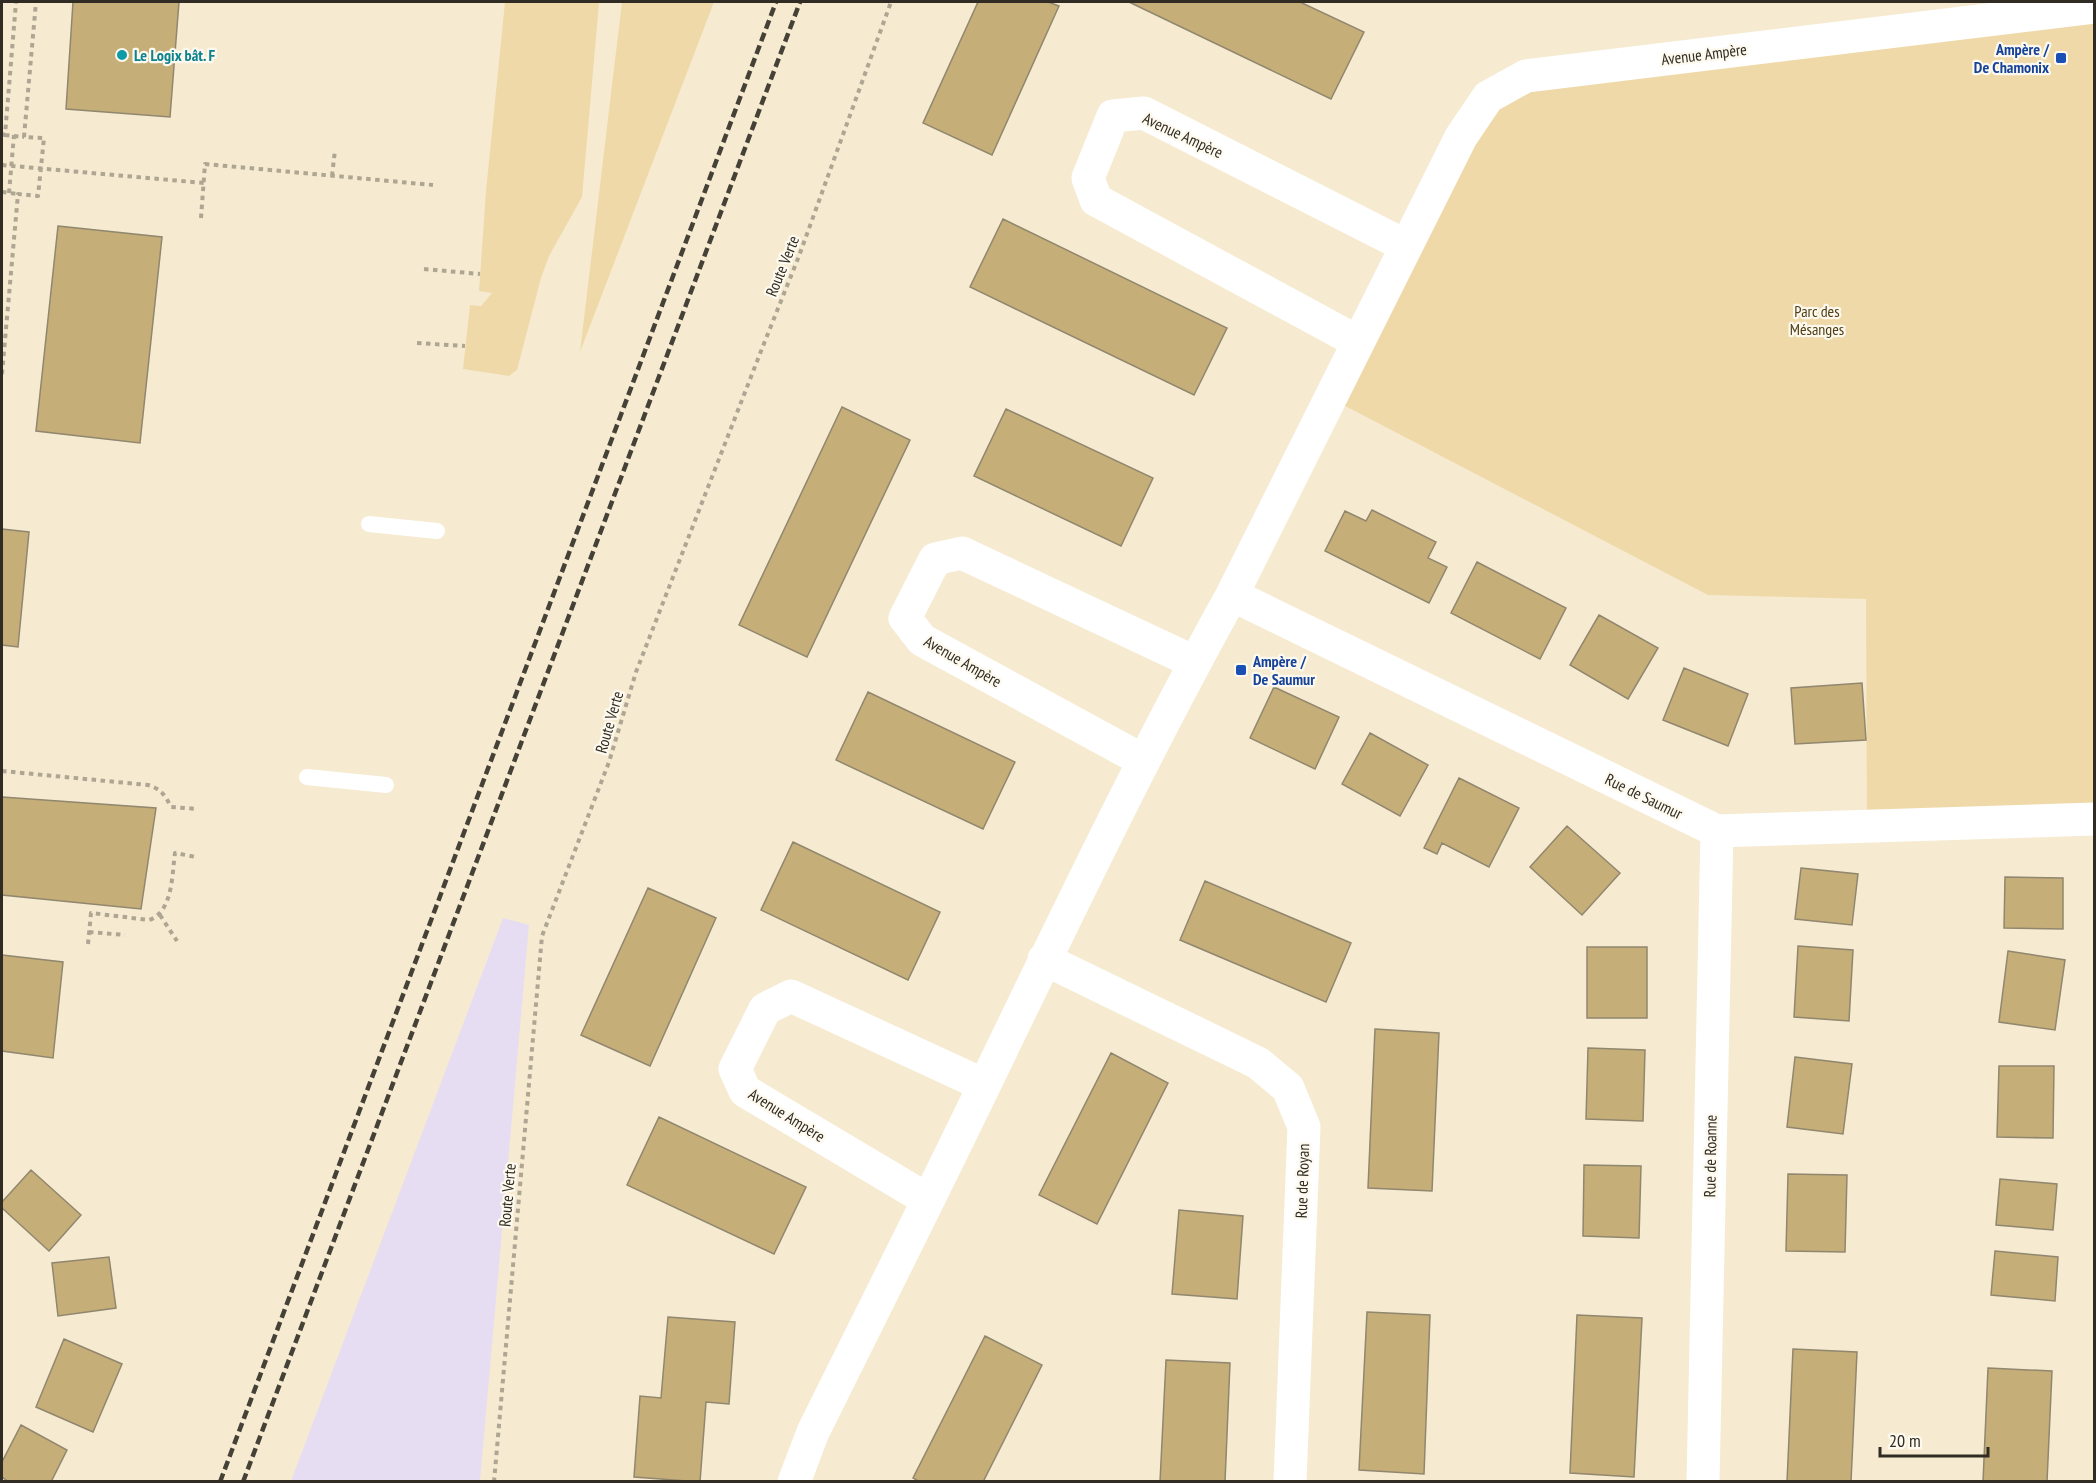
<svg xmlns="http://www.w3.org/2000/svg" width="2096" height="1483" font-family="'PT Sans Narrow',sans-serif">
<rect width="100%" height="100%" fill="#f6ebd1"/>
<path fill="#e7ddf2" d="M503,918L529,925L480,1481H291Z"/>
<path fill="#efd9a9" d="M505,2H583L599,3L582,197L549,256L541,278L517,370L509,376L463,369L470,305L481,306L492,293L479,291L486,191Z
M622,2H714L580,352Z
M2094,7V819L1867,827L1866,599L1708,595L1330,398L1488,97Z"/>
<path fill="#c5ae78" stroke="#91876f" stroke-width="1.5" d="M73,2H179L170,117L66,109Z
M978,2H1048L1059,6L992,155L923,123Z
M1129,2H1300L1364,32L1331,99Z
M1003,219L1227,328L1194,395L970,287Z
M58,226L162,237L140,443L36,431Z
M842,407L910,440L807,657L739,625Z
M1006,409L1153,478L1121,546L974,476Z
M1372,510L1436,542L1428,558L1447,567L1429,603L1325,551L1345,511L1366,521Z
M2,529L29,532L18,647L2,645Z
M1477,562L1566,608L1540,659L1451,613Z
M1599,615L1658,648L1628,699L1570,665Z
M1684,668L1748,694L1728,746L1663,720Z
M1862,683L1866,740L1795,744L1791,688Z
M1274,687L1339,717L1315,769L1250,738Z
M868,692L1015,762L983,829L836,760Z
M1370,733L1428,765L1400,816L1342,784Z
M1459,778L1519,808L1489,867L1442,843L1437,854L1424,848Z
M2,797L156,808L141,909L2,895Z
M1567,826L1620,873L1582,915L1530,867Z
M793,842L940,912L908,980L761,910Z
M1801,868L1858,874L1852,925L1795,919Z
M2005,877L2063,878V929L2004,928Z
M1205,881L1351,943L1326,1002L1180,940Z
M648,888L716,918L650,1066L581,1035Z
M1798,946L1853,950L1849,1021L1794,1017Z
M1587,947H1647V1018H1587Z
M2008,951L2065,960L2055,1030L1999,1022Z
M2,955L63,962L53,1058L2,1051Z
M1375,1029L1439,1033L1432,1191L1368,1188Z
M1588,1048L1645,1050L1643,1121L1586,1119Z
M1111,1053L1168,1083L1097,1224L1039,1195Z
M1795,1057L1852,1064L1843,1134L1787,1127Z
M1999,1066H2054L2053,1138L1997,1137Z
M659,1117L806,1187L774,1254L627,1185Z
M1584,1165L1641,1166L1639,1238L1583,1236Z
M31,1170L81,1215L49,1251L2,1208V1202Z
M1788,1174L1847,1175L1845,1252L1786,1251Z
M2000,1179L2057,1184L2053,1230L1996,1225Z
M1179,1210L1243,1216L1237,1299L1172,1294Z
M1995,1251L2058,1257L2055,1301L1991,1295Z
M109,1257L116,1308L58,1316L52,1263Z
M1367,1312L1430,1315L1424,1474L1359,1470Z
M1577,1315L1642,1318L1634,1477L1570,1473Z
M668,1317L735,1322L729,1404L706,1402L700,1482L634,1477L640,1396L661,1398Z
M985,1336L1042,1365L983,1482H920L913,1478Z
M64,1339L122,1364L93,1432L36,1407Z
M1793,1349L1857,1352L1851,1482H1787Z
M1166,1360L1230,1363L1225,1482H1160Z
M1988,1368L2052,1371L2047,1482H1983Z
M21,1425L67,1450L51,1482H9L2,1477V1462Z"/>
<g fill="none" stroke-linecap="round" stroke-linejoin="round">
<path stroke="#aea592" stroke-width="4" stroke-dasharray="4.5 4.5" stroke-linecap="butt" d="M2,134L5,135L16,2
M5,135L24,137
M2,165L204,183
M332,176L335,150
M2,192L18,194
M9,193L14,135
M201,218L205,164L433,185
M424,269L480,274
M417,343L465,346
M2,374L18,194L38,196L44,138L24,137L36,2
M2,771L148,785C161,789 165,795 171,807L198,809
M160,915L177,941
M89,932L125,935
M88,944L91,913L149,920C173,912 172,874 175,853L196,857
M494,1482L542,936L609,762L636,672L763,346L799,256L891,2"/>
<path stroke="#fff" stroke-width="16" d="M369,524L437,531
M307,777L386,785"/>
<path stroke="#fff" stroke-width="33" d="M1358,342L1096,200L1088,178L1113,116L1144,113L1406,246
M1232,595L1717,831L2094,819
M1144,761L922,640L905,618L935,559L962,553L1194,662
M1044,959L1258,1063L1288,1088L1304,1127L1290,1482
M928,1200L745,1091L735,1069L765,1009L791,996L984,1085
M794,1482L813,1432C870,1317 928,1202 984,1086C1064,921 1143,755 1232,595L1461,137L1488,97L1526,76L2094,7
M1703,1482L1717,831"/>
<path stroke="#464136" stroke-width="4.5" stroke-dasharray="9 4.5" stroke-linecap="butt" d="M220,1482L776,2
M243,1482L800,2"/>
</g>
<circle fill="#0f9aa8" stroke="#fdf9ee" stroke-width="2" cx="122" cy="55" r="6"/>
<g fill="#1a4fb4" stroke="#fdf9ee" stroke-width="2">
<rect x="2055" y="52" width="12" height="12" rx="3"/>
<rect x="1235" y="664" width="12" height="12" rx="3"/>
</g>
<g text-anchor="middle" stroke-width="4.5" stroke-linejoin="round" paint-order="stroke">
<g font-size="16" font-weight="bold" fill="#164399" stroke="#fdf9ee" text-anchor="end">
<text x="2049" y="55">Ampère /<tspan x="2049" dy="18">De Chamonix</tspan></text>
<text x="1253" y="667" text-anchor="start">Ampère /<tspan x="1253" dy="18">De Saumur</tspan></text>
</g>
<g font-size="16" fill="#312c23" stroke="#fdf9ee">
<text transform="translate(1704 54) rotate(-7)" y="6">Avenue Ampère</text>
<text transform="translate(1183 135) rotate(25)" y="6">Avenue Ampère</text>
<text transform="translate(782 266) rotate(-68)" y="6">Route Verte</text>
<text transform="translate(963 661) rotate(30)" y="6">Avenue Ampère</text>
<text transform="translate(609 722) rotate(-74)" y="6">Route Verte</text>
<text transform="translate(1644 796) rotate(26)" y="6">Rue de Saumur</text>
<text transform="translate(787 1115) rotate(32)" y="6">Avenue Ampère</text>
<text transform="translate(1710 1156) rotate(-89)" y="6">Rue de Roanne</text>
<text transform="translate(1302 1181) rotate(-88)" y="6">Rue de Royan</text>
<text transform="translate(507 1195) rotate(-85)" y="6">Route Verte</text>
</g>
<g font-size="16" font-weight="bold" fill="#0d838f" stroke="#fdf9ee" text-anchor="start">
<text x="134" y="61">Le Logix bât. F</text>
</g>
<g font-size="16" fill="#4f3e13" stroke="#fdf9ee">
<text x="1817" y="317">Parc des<tspan x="1817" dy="18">Mésanges</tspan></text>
</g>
</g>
<rect width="2096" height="1483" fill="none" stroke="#312c23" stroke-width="6"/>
<path d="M1880 1447v9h108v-9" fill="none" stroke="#312c23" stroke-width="3"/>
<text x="1889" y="1447" font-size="18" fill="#312c23" stroke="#fdf9ee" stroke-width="4.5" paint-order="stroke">20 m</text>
</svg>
